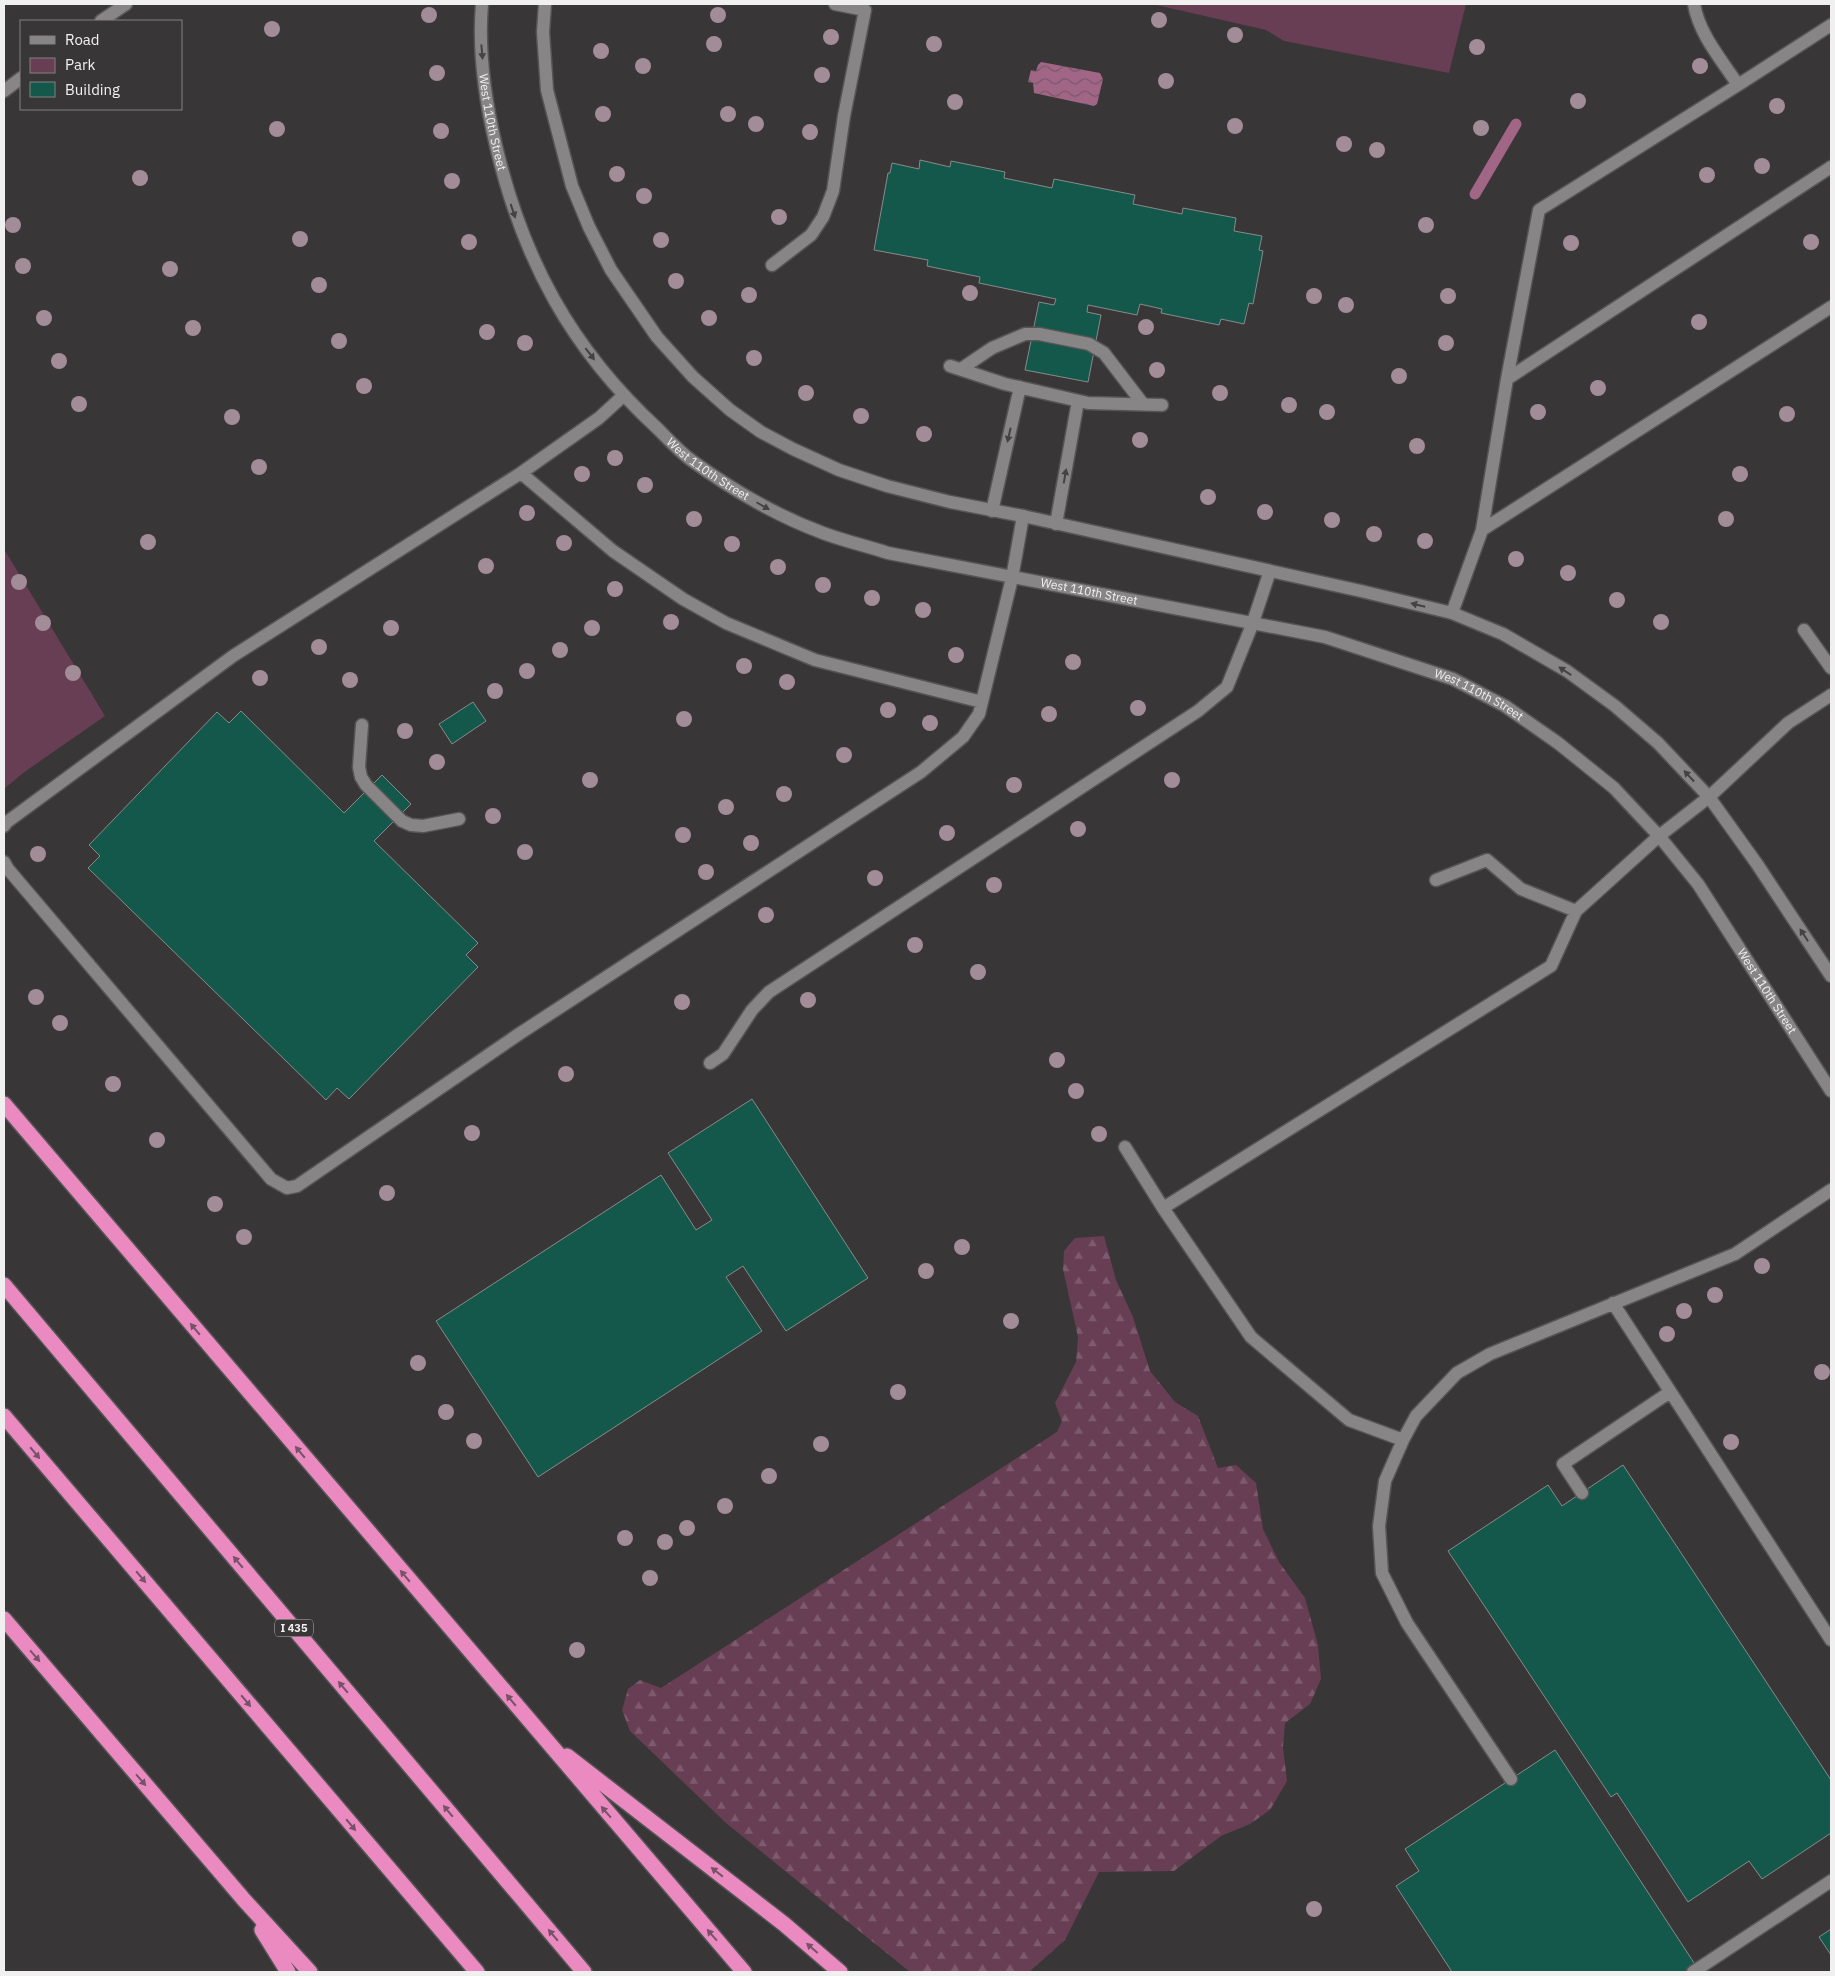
<svg xmlns="http://www.w3.org/2000/svg" width="1835" height="1976" font-family="'IBM Plex Sans',sans-serif">
<defs>
<pattern id="forest-firs" width="22" height="20" patternUnits="userSpaceOnUse" patternTransform="scale(1.25)"><rect width="22" height="20" fill="#673e54"/><path d="M5 1l3.5 6h-7zM16 11l3.5 6h-7z" fill="#7d5a6d"/></pattern>
<pattern id="water-waves" width="16" height="10" patternUnits="userSpaceOnUse" patternTransform="scale(1.25)"><rect width="16" height="10" fill="#a16686"/><path d="M0 5q4-4 8 0t8 0" fill="none" stroke="#79586a"/></pattern>
</defs>
<rect width="100%" height="100%" fill="#393637"/>
<path fill="#673e54" d="M1152,4H1466L1449,73L1284,41L1266,30Z
M4,549L105,716L23,773L4,789Z"/>
<path fill="url(#forest-firs)" d="M1104,1236L1116,1280L1133,1317L1150,1371L1175,1402L1198,1416L1218,1468L1236,1465L1256,1483L1263,1529L1279,1562L1305,1598L1318,1645L1321,1679L1310,1704L1285,1723L1283,1747L1287,1781L1270,1810L1250,1824L1221,1836L1174,1871L1099,1872L1065,1940L1029,1972H910L726,1823L630,1731L622,1710L628,1689L640,1680L661,1688L1057,1432L1062,1421L1055,1403L1076,1362L1078,1337L1063,1269L1064,1251L1075,1238Z"/>
<path fill="url(#water-waves)" d="M1041,62L1100,73L1103,79L1097,104L1094,106L1034,93L1033,83L1028,82L1031,70L1036,71L1038,65Z"/>
<g fill="none" stroke-linecap="round" stroke-linejoin="round">
<path stroke="#a16686" stroke-width="11" d="M1475,194L1516,124"/>
</g>
<path fill="#14584b" stroke="#888b8a" d="M920,160L950,167L951,161L1005,172L1004,178L1052,188L1054,179L1135,195L1133,204L1182,214L1183,208L1236,218L1234,231L1262,236L1259,250L1263,251L1253,304L1249,303L1244,324L1221,319L1219,325L1161,313L1162,309L1140,304L1137,315L1088,305L1087,312L1101,315L1088,382L1025,370L1039,302L1054,305L1056,299L979,283L980,277L927,266L928,260L874,250L888,173H890L892,163L919,169Z
M473,702L486,721L452,744L439,724Z
M241,711L344,813L382,775L411,804L374,841L478,943L466,955L478,967L349,1099L337,1088L326,1100L88,868L100,856L89,845L217,712L229,723Z
M752,1099L868,1278L786,1331L743,1266L726,1277L762,1331L538,1477L436,1321L661,1175L696,1230L712,1220L668,1153Z
M1623,1465L1831,1780V1833L1762,1879L1749,1861L1688,1902L1617,1793L1611,1797L1448,1551L1548,1485L1562,1506Z
M1555,1750L1700,1972H1452L1396,1886L1419,1871L1405,1849Z
M1831,1929V1955L1819,1937Z"/>
<g fill="none" stroke-linecap="round" stroke-linejoin="round">
<defs>
<path id="service" d="M101,21L126,4
M1738,85L1831,25
M4,91L21,78
M772,265L811,235L823,217L833,191L844,116L865,10L835,4
M950,366L1005,384L1088,403L1162,405
M961,369L992,348L1025,334H1039L1089,344L1104,353L1143,404
M1507,379L1831,167
M521,473L613,551L683,599L726,623L815,660L982,702
M992,511L1020,387
M1056,524L1078,401
M1482,530L1831,307
M1452,613L1482,530L1507,379L1539,210L1738,85C1721,59 1699,34 1694,4
M1804,630L1831,668
M362,725L359,767L361,777L366,785L402,821L411,825L423,826L459,819
M4,826L7,822L233,656L521,473L599,418L623,396
M4,862L8,869L271,1179L287,1188L297,1186L519,1034L921,772L963,737L979,714L1012,578L1023,516
M1436,880L1487,860L1521,889L1576,911
M710,1063L723,1054L752,1010L769,992L1198,711L1227,687L1252,625L1270,571
M1125,1147L1163,1208
M1613,1303L1831,1640
M1403,1440L1349,1420L1251,1337L1163,1208L1551,966L1576,911L1659,836L1709,797L1788,723L1831,695
M1582,1493L1563,1464L1670,1392
M1511,1779L1407,1623L1382,1573L1379,1526L1385,1481L1403,1440L1416,1416L1457,1373L1490,1354L1735,1254L1831,1190
M1693,1972L1831,1881"/>
<g id="minor">
<path id="s1" d="M482,4C478,51 485,100 496,146C523,260 571,349 658,429C669,440 679,451 691,460C731,489 777,516 823,533C844,541 867,546 888,553L1325,637L1453,679L1505,706L1558,743L1614,788L1659,836L1698,884L1831,1091"/>
<path d="M545,4L543,32L547,90L572,186L589,227L611,270L657,337L693,377L730,410L761,432L793,449L839,470L887,486L950,502L1023,516L1361,591L1452,613L1503,634L1567,671L1615,706L1658,743L1709,797L1757,864L1831,976"/>
</g>
<path id="motorway" d="M4,1104L744,1972
M4,1285L584,1972
M4,1416L477,1972
M4,1619L245,1901L310,1972
M567,1756L784,1924L840,1972
M262,1930L288,1972"/>
</defs>
<use href="#service" stroke="#565555" stroke-width="15"/>
<use href="#minor" stroke="#565555" stroke-width="15"/>
<use href="#motorway" stroke="#565555" stroke-width="18"/>
<use href="#service" stroke="#888586" stroke-width="12"/>
<use href="#minor" stroke="#888586" stroke-width="12"/>
<use href="#motorway" stroke="#eb8ac0" stroke-width="15"/>
</g>
<g fill="#a28c97">
<circle cx="429" cy="15" r="8"/>
<circle cx="718" cy="15" r="8"/>
<circle cx="1159" cy="20" r="8"/>
<circle cx="272" cy="29" r="8"/>
<circle cx="1235" cy="35" r="8"/>
<circle cx="831" cy="37" r="8"/>
<circle cx="714" cy="44" r="8"/>
<circle cx="934" cy="44" r="8"/>
<circle cx="1477" cy="47" r="8"/>
<circle cx="601" cy="51" r="8"/>
<circle cx="643" cy="66" r="8"/>
<circle cx="1700" cy="66" r="8"/>
<circle cx="437" cy="73" r="8"/>
<circle cx="822" cy="75" r="8"/>
<circle cx="1166" cy="81" r="8"/>
<circle cx="1578" cy="101" r="8"/>
<circle cx="955" cy="102" r="8"/>
<circle cx="1777" cy="106" r="8"/>
<circle cx="603" cy="114" r="8"/>
<circle cx="728" cy="114" r="8"/>
<circle cx="756" cy="124" r="8"/>
<circle cx="1235" cy="126" r="8"/>
<circle cx="1481" cy="128" r="8"/>
<circle cx="277" cy="129" r="8"/>
<circle cx="441" cy="131" r="8"/>
<circle cx="810" cy="132" r="8"/>
<circle cx="1344" cy="144" r="8"/>
<circle cx="1377" cy="150" r="8"/>
<circle cx="1762" cy="166" r="8"/>
<circle cx="617" cy="174" r="8"/>
<circle cx="1707" cy="175" r="8"/>
<circle cx="140" cy="178" r="8"/>
<circle cx="452" cy="181" r="8"/>
<circle cx="644" cy="196" r="8"/>
<circle cx="779" cy="217" r="8"/>
<circle cx="13" cy="225" r="8"/>
<circle cx="1426" cy="225" r="8"/>
<circle cx="300" cy="239" r="8"/>
<circle cx="661" cy="240" r="8"/>
<circle cx="469" cy="242" r="8"/>
<circle cx="1811" cy="242" r="8"/>
<circle cx="1571" cy="243" r="8"/>
<circle cx="23" cy="266" r="8"/>
<circle cx="170" cy="269" r="8"/>
<circle cx="676" cy="281" r="8"/>
<circle cx="319" cy="285" r="8"/>
<circle cx="970" cy="293" r="8"/>
<circle cx="749" cy="295" r="8"/>
<circle cx="1314" cy="296" r="8"/>
<circle cx="1448" cy="296" r="8"/>
<circle cx="1346" cy="305" r="8"/>
<circle cx="44" cy="318" r="8"/>
<circle cx="709" cy="318" r="8"/>
<circle cx="1699" cy="322" r="8"/>
<circle cx="1146" cy="327" r="8"/>
<circle cx="193" cy="328" r="8"/>
<circle cx="487" cy="332" r="8"/>
<circle cx="339" cy="341" r="8"/>
<circle cx="525" cy="343" r="8"/>
<circle cx="1446" cy="343" r="8"/>
<circle cx="754" cy="358" r="8"/>
<circle cx="59" cy="361" r="8"/>
<circle cx="1157" cy="370" r="8"/>
<circle cx="1399" cy="376" r="8"/>
<circle cx="364" cy="386" r="8"/>
<circle cx="1598" cy="388" r="8"/>
<circle cx="806" cy="393" r="8"/>
<circle cx="1220" cy="393" r="8"/>
<circle cx="79" cy="404" r="8"/>
<circle cx="1289" cy="405" r="8"/>
<circle cx="1327" cy="412" r="8"/>
<circle cx="1538" cy="412" r="8"/>
<circle cx="1787" cy="414" r="8"/>
<circle cx="861" cy="416" r="8"/>
<circle cx="232" cy="417" r="8"/>
<circle cx="924" cy="434" r="8"/>
<circle cx="1140" cy="440" r="8"/>
<circle cx="1417" cy="446" r="8"/>
<circle cx="615" cy="458" r="8"/>
<circle cx="259" cy="467" r="8"/>
<circle cx="582" cy="474" r="8"/>
<circle cx="1740" cy="474" r="8"/>
<circle cx="645" cy="485" r="8"/>
<circle cx="1208" cy="497" r="8"/>
<circle cx="1265" cy="512" r="8"/>
<circle cx="527" cy="513" r="8"/>
<circle cx="694" cy="519" r="8"/>
<circle cx="1726" cy="519" r="8"/>
<circle cx="1332" cy="520" r="8"/>
<circle cx="1374" cy="534" r="8"/>
<circle cx="1425" cy="541" r="8"/>
<circle cx="148" cy="542" r="8"/>
<circle cx="564" cy="543" r="8"/>
<circle cx="732" cy="544" r="8"/>
<circle cx="1516" cy="559" r="8"/>
<circle cx="486" cy="566" r="8"/>
<circle cx="778" cy="567" r="8"/>
<circle cx="1568" cy="573" r="8"/>
<circle cx="19" cy="582" r="8"/>
<circle cx="823" cy="585" r="8"/>
<circle cx="615" cy="589" r="8"/>
<circle cx="872" cy="598" r="8"/>
<circle cx="1617" cy="600" r="8"/>
<circle cx="923" cy="610" r="8"/>
<circle cx="671" cy="622" r="8"/>
<circle cx="1661" cy="622" r="8"/>
<circle cx="43" cy="623" r="8"/>
<circle cx="391" cy="628" r="8"/>
<circle cx="592" cy="628" r="8"/>
<circle cx="319" cy="647" r="8"/>
<circle cx="560" cy="650" r="8"/>
<circle cx="956" cy="655" r="8"/>
<circle cx="1073" cy="662" r="8"/>
<circle cx="744" cy="666" r="8"/>
<circle cx="527" cy="671" r="8"/>
<circle cx="73" cy="673" r="8"/>
<circle cx="260" cy="678" r="8"/>
<circle cx="350" cy="680" r="8"/>
<circle cx="787" cy="682" r="8"/>
<circle cx="495" cy="691" r="8"/>
<circle cx="1138" cy="708" r="8"/>
<circle cx="888" cy="710" r="8"/>
<circle cx="1049" cy="714" r="8"/>
<circle cx="684" cy="719" r="8"/>
<circle cx="930" cy="723" r="8"/>
<circle cx="405" cy="731" r="8"/>
<circle cx="844" cy="755" r="8"/>
<circle cx="437" cy="762" r="8"/>
<circle cx="590" cy="780" r="8"/>
<circle cx="1172" cy="780" r="8"/>
<circle cx="1014" cy="785" r="8"/>
<circle cx="784" cy="794" r="8"/>
<circle cx="726" cy="807" r="8"/>
<circle cx="493" cy="816" r="8"/>
<circle cx="1078" cy="829" r="8"/>
<circle cx="947" cy="833" r="8"/>
<circle cx="683" cy="835" r="8"/>
<circle cx="751" cy="843" r="8"/>
<circle cx="525" cy="852" r="8"/>
<circle cx="38" cy="854" r="8"/>
<circle cx="706" cy="872" r="8"/>
<circle cx="875" cy="878" r="8"/>
<circle cx="994" cy="885" r="8"/>
<circle cx="766" cy="915" r="8"/>
<circle cx="915" cy="945" r="8"/>
<circle cx="978" cy="972" r="8"/>
<circle cx="36" cy="997" r="8"/>
<circle cx="808" cy="1000" r="8"/>
<circle cx="682" cy="1002" r="8"/>
<circle cx="60" cy="1023" r="8"/>
<circle cx="1057" cy="1060" r="8"/>
<circle cx="566" cy="1074" r="8"/>
<circle cx="113" cy="1084" r="8"/>
<circle cx="1076" cy="1091" r="8"/>
<circle cx="472" cy="1133" r="8"/>
<circle cx="1099" cy="1134" r="8"/>
<circle cx="157" cy="1140" r="8"/>
<circle cx="387" cy="1193" r="8"/>
<circle cx="215" cy="1204" r="8"/>
<circle cx="244" cy="1237" r="8"/>
<circle cx="962" cy="1247" r="8"/>
<circle cx="1762" cy="1266" r="8"/>
<circle cx="926" cy="1271" r="8"/>
<circle cx="1715" cy="1295" r="8"/>
<circle cx="1684" cy="1311" r="8"/>
<circle cx="1011" cy="1321" r="8"/>
<circle cx="1667" cy="1334" r="8"/>
<circle cx="418" cy="1363" r="8"/>
<circle cx="1822" cy="1372" r="8"/>
<circle cx="898" cy="1392" r="8"/>
<circle cx="446" cy="1412" r="8"/>
<circle cx="474" cy="1441" r="8"/>
<circle cx="1731" cy="1442" r="8"/>
<circle cx="821" cy="1444" r="8"/>
<circle cx="769" cy="1476" r="8"/>
<circle cx="725" cy="1506" r="8"/>
<circle cx="687" cy="1528" r="8"/>
<circle cx="625" cy="1538" r="8"/>
<circle cx="665" cy="1542" r="8"/>
<circle cx="650" cy="1578" r="8"/>
<circle cx="577" cy="1650" r="8"/>
<circle cx="1314" cy="1909" r="8"/>
</g>
<defs><path id="oneway-solid" d="M-6-.8H1V-3.2L6.5 0L1 3.2V.8H-6Z" transform="scale(1.25)"/></defs>
<g fill="#454243">
<use href="#oneway-solid" transform="translate(482 52) rotate(85)"/>
<use href="#oneway-solid" transform="translate(513 211) rotate(71)"/>
<use href="#oneway-solid" transform="translate(590 354) rotate(52)"/>
<use href="#oneway-solid" transform="translate(1009 435) rotate(103)"/>
<use href="#oneway-solid" transform="translate(1065 476) rotate(-80)"/>
<use href="#oneway-solid" transform="translate(763 506) rotate(30)"/>
<use href="#oneway-solid" transform="translate(1418 605) rotate(-166)"/>
<use href="#oneway-solid" transform="translate(1565 671) rotate(-147)"/>
<use href="#oneway-solid" transform="translate(1689 776) rotate(-133)"/>
<use href="#oneway-solid" transform="translate(1804 935) rotate(-123)"/>
</g>
<g fill="#775367">
<use href="#oneway-solid" transform="translate(195 1329) rotate(-130)"/>
<use href="#oneway-solid" transform="translate(300 1452) rotate(-130)"/>
<use href="#oneway-solid" transform="translate(35 1453) rotate(50)"/>
<use href="#oneway-solid" transform="translate(238 1562) rotate(-130)"/>
<use href="#oneway-solid" transform="translate(405 1576) rotate(-130)"/>
<use href="#oneway-solid" transform="translate(141 1577) rotate(50)"/>
<use href="#oneway-solid" transform="translate(35 1656) rotate(49)"/>
<use href="#oneway-solid" transform="translate(343 1687) rotate(-130)"/>
<use href="#oneway-solid" transform="translate(511 1700) rotate(-130)"/>
<use href="#oneway-solid" transform="translate(246 1701) rotate(50)"/>
<use href="#oneway-solid" transform="translate(141 1780) rotate(49)"/>
<use href="#oneway-solid" transform="translate(448 1811) rotate(-130)"/>
<use href="#oneway-solid" transform="translate(606 1812) rotate(-131)"/>
<use href="#oneway-solid" transform="translate(351 1825) rotate(50)"/>
<use href="#oneway-solid" transform="translate(717 1872) rotate(-142)"/>
<use href="#oneway-solid" transform="translate(553 1935) rotate(-130)"/>
<use href="#oneway-solid" transform="translate(712 1935) rotate(-131)"/>
<use href="#oneway-solid" transform="translate(812 1948) rotate(-139)"/>
</g>
<g text-anchor="middle" stroke-width="4" stroke-linejoin="round" paint-order="stroke">
<rect fill="#393637" stroke="#bab8b8" stroke-width="1" x="275" y="1619.5" width="38" height="17" rx="4"/>
<g font-size="11" font-weight="bold" fill="#f1f0f0">
<text x="294" y="1632">I 435</text>
</g>
<g font-size="12" fill="#f1f0f0" stroke="#393637">
<text dy="4" stroke="none"><textPath href="#s1" startOffset="119">West 110th Street</textPath></text>
<text dy="4" stroke="none"><textPath href="#s1" startOffset="539">West 110th Street</textPath></text>
<text dy="4" stroke="none"><textPath href="#s1" startOffset="944">West 110th Street</textPath></text>
<text dy="4" stroke="none"><textPath href="#s1" startOffset="1349">West 110th Street</textPath></text>
<text dy="4" stroke="none"><textPath href="#s1" startOffset="1769">West 110th Street</textPath></text>
</g>
</g>
<rect width="1835" height="1976" fill="none" stroke="#f1f0f0" stroke-width="10"/>
<rect x="20" y="20" width="162" height="90" fill="#393637" stroke="#838081"/>
<rect x="30" y="36" width="25" height="8" fill="#888586" stroke="#838081"/>
<text x="65" y="45" font-size="15" fill="#f1f0f0">Road</text>
<rect x="30" y="58" width="25" height="15" fill="#673e54" stroke="#838081"/>
<text x="65" y="70" font-size="15" fill="#f1f0f0">Park</text>
<rect x="30" y="82" width="25" height="15" fill="#14584b" stroke="#838081"/>
<text x="65" y="95" font-size="15" fill="#f1f0f0">Building</text>
</svg>
